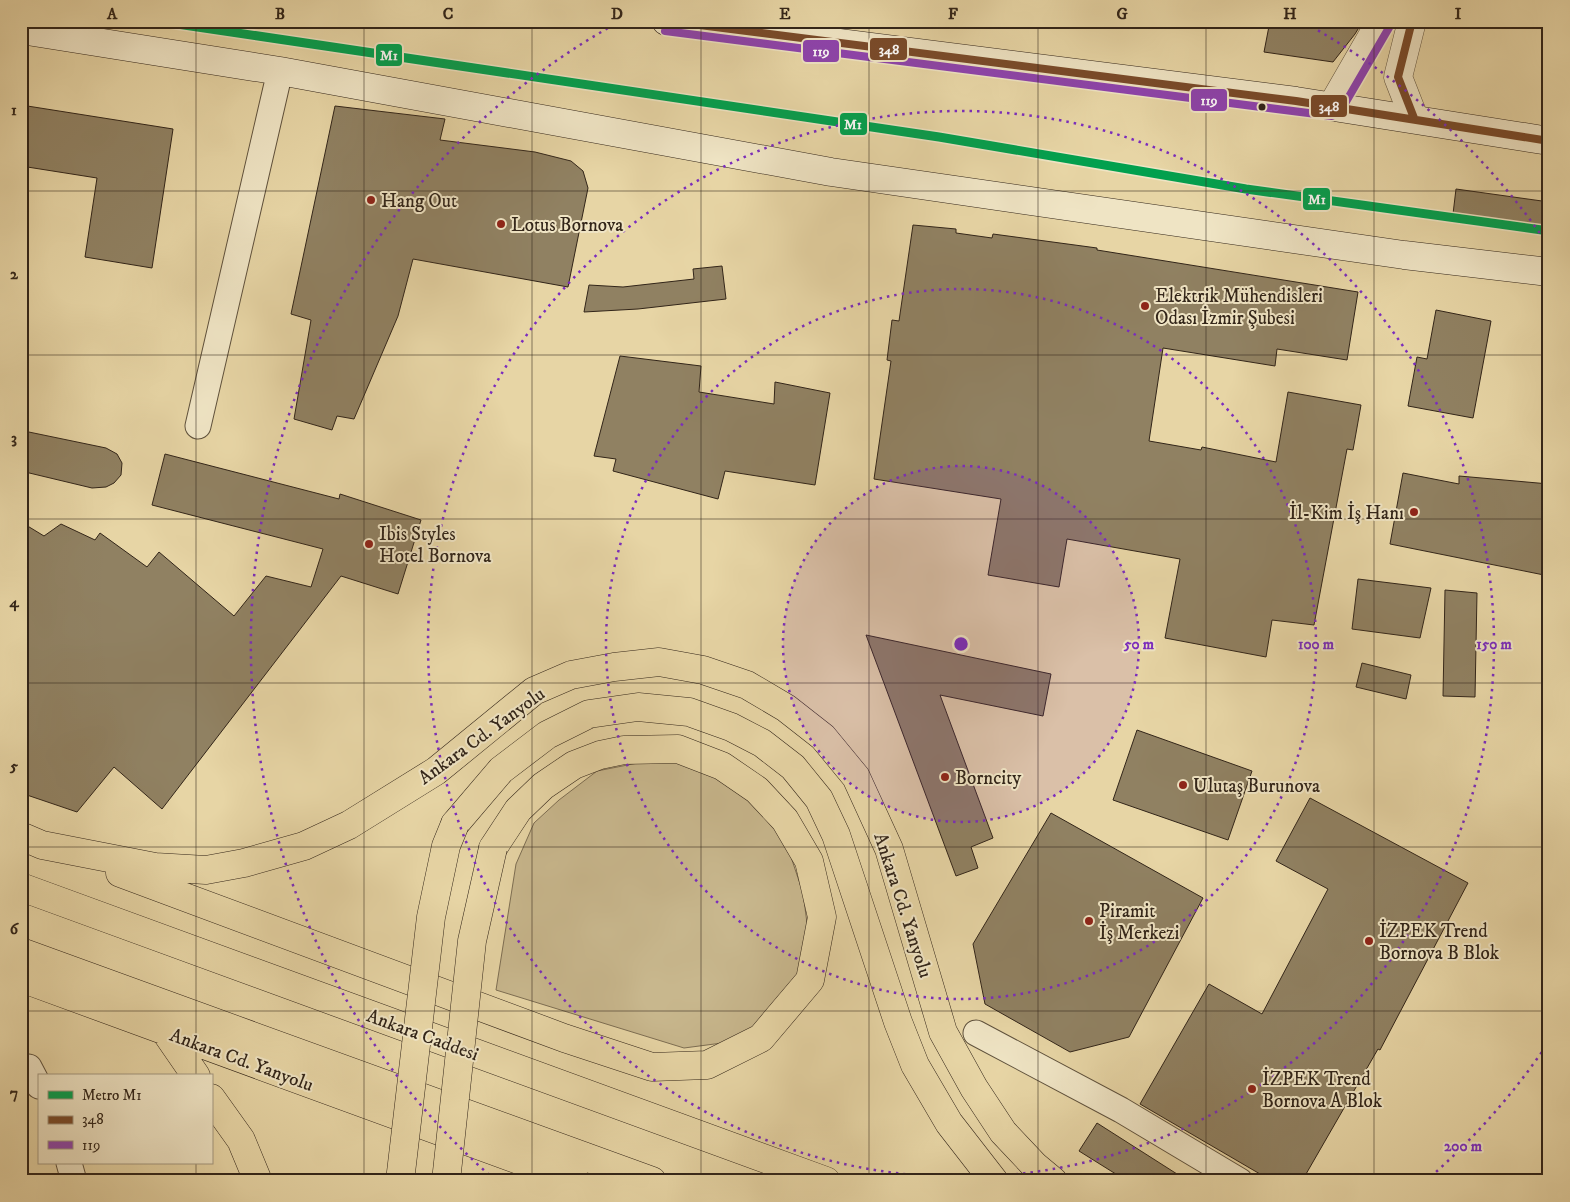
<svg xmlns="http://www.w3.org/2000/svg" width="1570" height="1202" font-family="'IM FELL DW Pica',serif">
<rect width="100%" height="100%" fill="#e7d5a5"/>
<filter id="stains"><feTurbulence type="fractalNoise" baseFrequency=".004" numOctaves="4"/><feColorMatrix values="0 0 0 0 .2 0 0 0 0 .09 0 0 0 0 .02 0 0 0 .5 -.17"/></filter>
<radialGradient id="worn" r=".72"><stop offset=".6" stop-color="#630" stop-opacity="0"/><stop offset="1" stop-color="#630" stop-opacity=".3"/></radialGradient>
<path fill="#c8b78d" stroke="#7d6e53" d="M663,758L706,770L754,805L784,836L803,893L809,938L797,976L750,1030L722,1043L684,1048L496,990L516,864L534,823L559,800L597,771Z"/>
<path fill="#908162" stroke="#322519" d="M1270,21H1363L1355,34L1333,62L1264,52Z
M21,105L173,129L152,268L85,257L97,178L21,166Z
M335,106L445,119L440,140L535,152L571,161L583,171L588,188L568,287L413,259L398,316L354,419L337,416L332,430L294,419L311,320L291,314Z
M1456,189L1549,202V226L1453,214Z
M913,225L956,229V233L992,238L993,234L1097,248V250L1358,292L1347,360L1277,349L1275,366L1163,348L1149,441L1201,450L1202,447L1276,462L1288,392L1361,405L1353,450L1347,449L1314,625L1272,620L1266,657L1165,638L1180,559L1067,539L1059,587L988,575L1001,499L874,479L891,361L887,360L892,320L899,321Z
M722,266L726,299L638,309L584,312L589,285L623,287L694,279L693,269Z
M1436,310L1491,321L1473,418L1408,406L1417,357L1427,359Z
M620,356L701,366L699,392L774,404L775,382L830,393L815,485L725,471L718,499L613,471L616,459L594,456Z
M24,431L106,448L117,454L122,463L121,475L114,483L106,487L92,488L21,471V446Z
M165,454L339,499L340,494L421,520L398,594L341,576L162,809L114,767L77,812L21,793V522L44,536L61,524L95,540L100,533L147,567L159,552L234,616L266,576L311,587L323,549L152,505Z
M1403,473L1459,484V476L1549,484V576L1390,544Z
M1358,579L1431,588L1420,638L1352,629Z
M1445,590L1477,593L1475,697L1443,696Z
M866,635L1051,674L1043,716L940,695L993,838L971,847L978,868L956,876Z
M1362,663L1411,675L1406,699L1356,687Z
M1137,730L1252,771L1228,840L1113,800Z
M1310,798L1468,883L1380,1050L1378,1049L1302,1181H1272L1140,1104L1209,984L1262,1014L1328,889L1276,861Z
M1051,813L1203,898L1129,1037L1070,1052L985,1004L973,944Z
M1097,1123L1188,1181H1127L1079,1151Z"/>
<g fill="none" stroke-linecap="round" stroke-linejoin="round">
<defs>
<path id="minor" d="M198,426L280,71
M976,1033L1121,1110L1240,1181
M21,1073L29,1067L39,1086
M69,1163L74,1181"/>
<path id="tertiary" d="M1412,21L1398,77L1414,118
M1332,106L1381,21"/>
<path id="secondary" d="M666,21L1296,101L1549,141
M21,30L280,71L831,172L1404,255L1549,272"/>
<path id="primary" d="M455,824L501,770L547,735L589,714L638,707L689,712L731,727L762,743L793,767L819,799L836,835L898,1022L915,1065L949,1123L994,1181
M21,836L42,845L155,867L206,870L244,863L304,846L349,825L436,771L534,691L571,675L614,667L659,662L703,670L747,685L786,708L823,737L856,777L889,849L943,1032L974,1088L1003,1132L1035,1166L1053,1181
M120,873L564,1038L652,1067L707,1065L761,1038L810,980L822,917L809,861L785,820L757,790L722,766L678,749L624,750L600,755L574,765L543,786L518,810L493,848
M21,978L576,1181
M165,1031L196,1076
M211,1098L241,1140L258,1181"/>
<path id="trunk" d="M21,887L826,1181
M21,952L652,1181"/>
</defs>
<use href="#minor" stroke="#5f513c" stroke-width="27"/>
<use href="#tertiary" stroke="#5f513c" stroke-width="29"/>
<use href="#secondary" stroke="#322519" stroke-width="29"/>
<use href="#primary" stroke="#322519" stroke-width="29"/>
<use href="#trunk" stroke="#322519" stroke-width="29"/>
<use href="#minor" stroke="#efe4c4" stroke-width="25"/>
<use href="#tertiary" stroke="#efe4c4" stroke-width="28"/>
<use href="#secondary" stroke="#efe4c4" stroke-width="28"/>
<use href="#primary" stroke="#e7d5a5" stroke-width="28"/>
<use href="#trunk" stroke="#e7d5a5" stroke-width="28"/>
<defs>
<path id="primary-bridge" d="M400,1181L431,917L446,846L455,824
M446,1181L472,941L493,848"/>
</defs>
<use href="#primary-bridge" stroke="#322519" stroke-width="29" stroke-linecap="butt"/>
<use href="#primary-bridge" stroke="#e7d5a5" stroke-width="28"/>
<defs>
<path id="bus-1" d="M668,21L1296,101L1549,141
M1412,21L1398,77L1414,118"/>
<path id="bus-2" d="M665,31L1332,116L1340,112L1390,26"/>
</defs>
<use href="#bus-1" stroke="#efe4c4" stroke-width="11"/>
<use href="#bus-2" stroke="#efe4c4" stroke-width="11"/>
<use href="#bus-1" stroke="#7a4b2a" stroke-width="8"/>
<use href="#bus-2" stroke="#8e44ad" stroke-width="8"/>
<defs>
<path id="metro-1" d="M157,21L939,137L1246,189L1549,231"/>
</defs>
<use href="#metro-1" stroke="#efe4c4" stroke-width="12"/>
<use href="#metro-1" stroke="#02a04e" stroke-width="9"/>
</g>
<path fill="none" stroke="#322519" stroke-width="1" stroke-opacity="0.55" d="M196,21V1076M364,21V1181M532,21V1181M701,21V1181M869,21V1181M1038,21V1181M1206,21V1181M1374,21V1181M21,191H1549M21,355H1549M21,519H1549M21,683H1549M21,847H1549M21,1011H1549M196,1163V1181"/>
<circle cx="961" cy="644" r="178" fill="#7b2cbf" fill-opacity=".12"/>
<g fill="none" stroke="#7b2cbf" stroke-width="2.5" stroke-dasharray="2.5 5">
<circle cx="961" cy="644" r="178"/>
<circle cx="961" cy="644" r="355"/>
<circle cx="961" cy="644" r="533"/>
<path d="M1546 1046A710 710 0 0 1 1427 1180M495 1180A710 710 0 0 1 617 23M1305 23A710 710 0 0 1 1546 242"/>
</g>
<circle fill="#322519" stroke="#efe4c4" stroke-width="2" cx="1262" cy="107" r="4.5"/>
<g fill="#8f2418" stroke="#efe4c4" stroke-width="2">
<circle cx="371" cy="200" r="5"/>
<circle cx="501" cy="224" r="5"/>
<circle cx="1145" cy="306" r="5"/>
<circle cx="1414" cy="512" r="5"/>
<circle cx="369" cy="544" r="5"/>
<circle cx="945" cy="777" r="5"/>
<circle cx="1183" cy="785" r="5"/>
<circle cx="1089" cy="921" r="5"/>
<circle cx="1369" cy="941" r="5"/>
<circle cx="1252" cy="1089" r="5"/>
</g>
<g text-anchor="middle" stroke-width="4" stroke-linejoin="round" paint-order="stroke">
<g font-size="19" fill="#322519" stroke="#efe4c4" text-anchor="start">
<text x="381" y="207">Hang Out</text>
<text x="511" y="231">Lotus Bornova</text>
<text x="1155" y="302">Elektrik Mühendisleri<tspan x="1155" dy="22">Odası İzmir Şubesi</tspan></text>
<text x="1404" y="519" text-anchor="end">İl-Kim İş Hanı</text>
<text x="379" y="540">Ibis Styles<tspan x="379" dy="22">Hotel Bornova</tspan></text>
<text x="955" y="784">Borncity</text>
<text x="1193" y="792">Ulutaş Burunova</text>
<text x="1099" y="917">Piramit<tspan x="1099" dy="22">İş Merkezi</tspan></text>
<text x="1379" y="937">İZPEK Trend<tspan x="1379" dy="22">Bornova B Blok</tspan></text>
<text x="1262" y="1085">İZPEK Trend<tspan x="1262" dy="22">Bornova A Blok</tspan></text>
</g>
<g font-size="19" fill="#322519" stroke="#efe4c4">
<text transform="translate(481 735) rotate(-36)" y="7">Ankara Cd. Yanyolu</text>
<text transform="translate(904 905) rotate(72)" y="7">Ankara Cd. Yanyolu</text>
<text transform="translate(423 1034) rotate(20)" y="7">Ankara Caddesi</text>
<text transform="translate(242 1059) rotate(20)" y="7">Ankara Cd. Yanyolu</text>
</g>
</g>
<circle cx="961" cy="644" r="8" fill="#7b2cbf" stroke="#efe4c4" stroke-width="2.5"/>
<g font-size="15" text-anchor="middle" font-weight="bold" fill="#7b2cbf" stroke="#efe4c4" stroke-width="4" stroke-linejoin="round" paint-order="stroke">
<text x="1139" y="649">50 m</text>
<text x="1316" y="649">100 m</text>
<text x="1494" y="649">150 m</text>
<text x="1463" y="1151">200 m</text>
</g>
<g stroke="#efe4c4" stroke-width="2">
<rect x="869" y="37" width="39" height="24" rx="5" fill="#7a4b2a"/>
<rect x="802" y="39" width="38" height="24" rx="5" fill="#8e44ad"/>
<rect x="375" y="43" width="28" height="24" rx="5" fill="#02a04e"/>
<rect x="1190" y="88" width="38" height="24" rx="5" fill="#8e44ad"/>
<rect x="1310" y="94" width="38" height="24" rx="5" fill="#7a4b2a"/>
<rect x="839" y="112" width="29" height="24" rx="5" fill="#02a04e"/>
<rect x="1302" y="187" width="29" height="24" rx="5" fill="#02a04e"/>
</g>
<g font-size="14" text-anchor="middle" font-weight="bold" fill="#fff">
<text x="889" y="54">348</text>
<text x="821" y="56">119</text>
<text x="389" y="60">M1</text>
<text x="1209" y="105">119</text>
<text x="1329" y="111">348</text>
<text x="853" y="129">M1</text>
<text x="1317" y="204">M1</text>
</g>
<rect width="1570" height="1202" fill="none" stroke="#e7d5a5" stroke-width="55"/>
<rect x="38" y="1074" width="175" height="90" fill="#efe4c4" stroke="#a39880"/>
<rect x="48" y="1091" width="25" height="8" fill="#02a04e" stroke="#a39880"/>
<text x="82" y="1100" font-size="15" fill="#322519">Metro M1</text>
<rect x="48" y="1116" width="25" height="8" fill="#7a4b2a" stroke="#a39880"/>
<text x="82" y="1124" font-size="15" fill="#322519">348</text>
<rect x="48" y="1141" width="25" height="8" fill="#8e44ad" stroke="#a39880"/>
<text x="82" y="1150" font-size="15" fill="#322519">119</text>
<rect x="28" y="28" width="1514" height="1146" fill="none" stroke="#322519" stroke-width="2"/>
<g font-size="16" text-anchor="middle" font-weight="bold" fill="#322519">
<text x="112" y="19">A</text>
<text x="280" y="19">B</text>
<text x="448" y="19">C</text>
<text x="617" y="19">D</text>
<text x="785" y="19">E</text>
<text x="953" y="19">F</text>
<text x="1122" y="19">G</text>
<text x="1290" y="19">H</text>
<text x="1458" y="19">I</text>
<text x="14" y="115">1</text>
<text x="14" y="279">2</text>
<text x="14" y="443">3</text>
<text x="14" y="607">4</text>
<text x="14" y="771">5</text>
<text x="14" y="934">6</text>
<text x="14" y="1098">7</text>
</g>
<rect width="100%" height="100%" filter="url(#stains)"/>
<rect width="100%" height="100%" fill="url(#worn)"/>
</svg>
